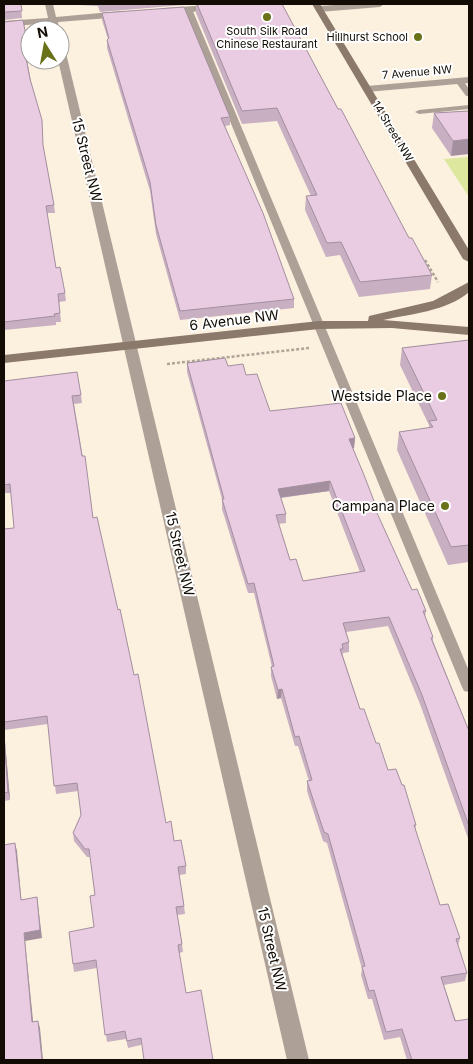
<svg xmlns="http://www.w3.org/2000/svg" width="473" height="1064" font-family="Inter,sans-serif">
<rect width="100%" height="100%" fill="#fcf0df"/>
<path fill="#dde89e" d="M469,157V197L444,159Z"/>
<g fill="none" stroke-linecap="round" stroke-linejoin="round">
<path stroke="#afa597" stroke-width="2.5" stroke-dasharray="3 2" stroke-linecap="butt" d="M425,260L438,282
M167,364L309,348"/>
<path fill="#ada097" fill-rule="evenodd" d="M185,7L192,9L469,671V692L464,691L462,687L184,9Z
M456,79H462L469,89V96H466L455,81Z
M469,105V109L419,114L415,112L419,110Z"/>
<path fill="#ada097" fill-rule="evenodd" d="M45,4H53L56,17L122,11L126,14L122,17L58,22L59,30H51L49,23L4,27V21L48,18Z
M224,4H258L254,7L165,14L161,11L165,8Z
M351,4H384L380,7L319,12L315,9L319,6Z
M60,46L65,49L309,1060H287L58,60H60Z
M469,77V83L367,92L362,89L367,86Z"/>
<path fill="#8b796c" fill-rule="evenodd" d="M312,4H320L469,250V262L463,259Z
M469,282V292C447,311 411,314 383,320L469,327V335L392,328L319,329L4,363V355L319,321H368L369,316L433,301Z"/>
</g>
<path fill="#c8afc2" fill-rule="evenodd" d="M4,4H21L22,18L4,20Z
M61,4H282L338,109L409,238L432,275L430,289L359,297L340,255L326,257L305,210L306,196H311L277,121L242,124L196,13V4L100,12L98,6Z
M102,13L230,117V125L225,126L294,299V308L180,320L156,234L150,191L107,48V40L108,39L102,20Z
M23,20L26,44H24L54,205L55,213H47L56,268L65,293L66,301L59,302L61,322H56V325L4,330V22Z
M469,111L451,156L432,128L434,113Z
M469,340V562L448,565L397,450L399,432L429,428V425L400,365L402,348Z
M187,363L228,366L246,375L270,411L355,438L354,448H353L373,505L412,590L426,611L425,617L433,637V641L469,731V841L420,704L388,626L346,632L349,642V652L343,653V656L360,709L388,770L416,825L415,830L440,905L460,938L458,946L467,973L465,981L444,985L469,1060H407L400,1037L384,1040L372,999H368L361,975L362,969L327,843L323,841L307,791V781H309L298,746H295L281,698L277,699L271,676V667H272L254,593H248L222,509V499L187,372ZM329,491L360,572L303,581L290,560L278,524L286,523V514L281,498Z
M4,381L81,395L82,403L74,404L93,518L166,823L186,866V874L179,875L184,906L185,914L177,915L182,944L183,952L179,953L141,1045L128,1048L126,1039L107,1042L97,968L74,972L73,964L94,927L95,895L90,857H87L74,841L73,833L81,815L78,791L56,794L48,724L4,730L10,800L4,801V529L14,528L11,493H4Z"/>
<path fill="#a38f9e" d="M469,139V154L451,156L453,141Z
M355,438L354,448L349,449V439Z
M330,481L329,491L277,498L278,489Z
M282,689L281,698L277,699L278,690Z
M4,728V730L10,800L8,792Z
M15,843L17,851L22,908L21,900Z
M37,897L38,905L42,938L25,941L34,1030L32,1022L24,933Z
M38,1021L40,1028L43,1060H42Z"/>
<path fill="#e9cce2" stroke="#a38f9e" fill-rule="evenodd" d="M4,4H21L22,11L4,12Z
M197,4H282L338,109H341L409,238H412L432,275L360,282L341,242L327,243L306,196L317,195L277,108L242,111Z
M184,7L230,117L221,118L263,213L294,299L180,311L156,225L150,182L107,40L109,38L102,13Z
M23,20L26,36L22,37L30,79L42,120L43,145L54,205L46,206L56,268L60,267L65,293L58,294L60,313L54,314L55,316L4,322V22Z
M469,111V139L453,141L434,113Z
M469,340V545L451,547L399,432L433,427L429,421L437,420L402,348Z
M225,358L228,366L243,364L246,375L257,374L270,411L341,403L355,438L349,439L364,475L374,501L372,502L412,590L417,589L426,611H423L433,637L431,638L469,731V826L422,695L389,617L343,623L349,642L342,644L343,649H340L360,709H364L376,743H379L388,770L396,769L402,785H404L416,825H414L440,905L448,904L460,938L456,939L467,973L441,977L455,1021L469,1019V1060H412L402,1029L386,1032L374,990L369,991L362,967L365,966L328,834L324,832L307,781L312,780L299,736L295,737L282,689L278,690L271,667L274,666L254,583L248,584L222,499H224L187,363ZM330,481L365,571L303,581L296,559L290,560L276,515L286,514L278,489Z
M77,372L81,395L72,396L82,456H85L93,518L97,517L118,610L120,609L134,675L138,674L166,823L171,821L174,841L181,840L186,866L178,867L184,906L176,907L182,944L178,945L186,993L201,990L213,1060H144L141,1038L127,1041L125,1031L105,1035L96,960L73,964L69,932L94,927L90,896L95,895L89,849H85L73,833L81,815L77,783L54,786L47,716L4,722V529L14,528L10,484L4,485V381Z
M4,737L8,792L4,793Z
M15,843L21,900L37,897L40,930L24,933L32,1022L38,1021L42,1060H4V845Z"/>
<g fill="#697119" stroke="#fff" stroke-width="2">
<circle cx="267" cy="17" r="5"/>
<circle cx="418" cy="37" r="5"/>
<circle cx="442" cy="396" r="5"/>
<circle cx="445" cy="506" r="5"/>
</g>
<g text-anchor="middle" stroke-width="4" stroke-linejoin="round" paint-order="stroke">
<g font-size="11" fill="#120c04" stroke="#fff">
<text x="267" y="35">South Silk Road<tspan x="267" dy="13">Chinese Restaurant</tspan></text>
<text x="408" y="41" text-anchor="end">Hillhurst School</text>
</g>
<g font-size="11" fill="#120c04" stroke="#fff">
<text transform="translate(417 72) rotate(-5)" y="4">7 Avenue NW</text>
<text transform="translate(393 131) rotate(59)" y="4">14 Street NW</text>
</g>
<g font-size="14" fill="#120c04" stroke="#fff">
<text transform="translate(87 160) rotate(76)" y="5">15 Street NW</text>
<text transform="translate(234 320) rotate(-7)" y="5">6 Avenue NW</text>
<text transform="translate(180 554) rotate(77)" y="5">15 Street NW</text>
<text transform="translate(272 949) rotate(77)" y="5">15 Street NW</text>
</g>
<g font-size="14" fill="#120c04" stroke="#fff" text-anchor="end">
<text x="432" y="401">Westside Place</text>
<text x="435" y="511">Campana Place</text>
</g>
</g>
<rect width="473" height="1064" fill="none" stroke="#120c04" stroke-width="10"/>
<g transform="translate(45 45) rotate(349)"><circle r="24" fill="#ffffff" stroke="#a09e9b"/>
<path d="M0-4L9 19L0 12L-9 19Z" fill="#697119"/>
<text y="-8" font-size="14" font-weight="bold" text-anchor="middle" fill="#120c04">N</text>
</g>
</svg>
